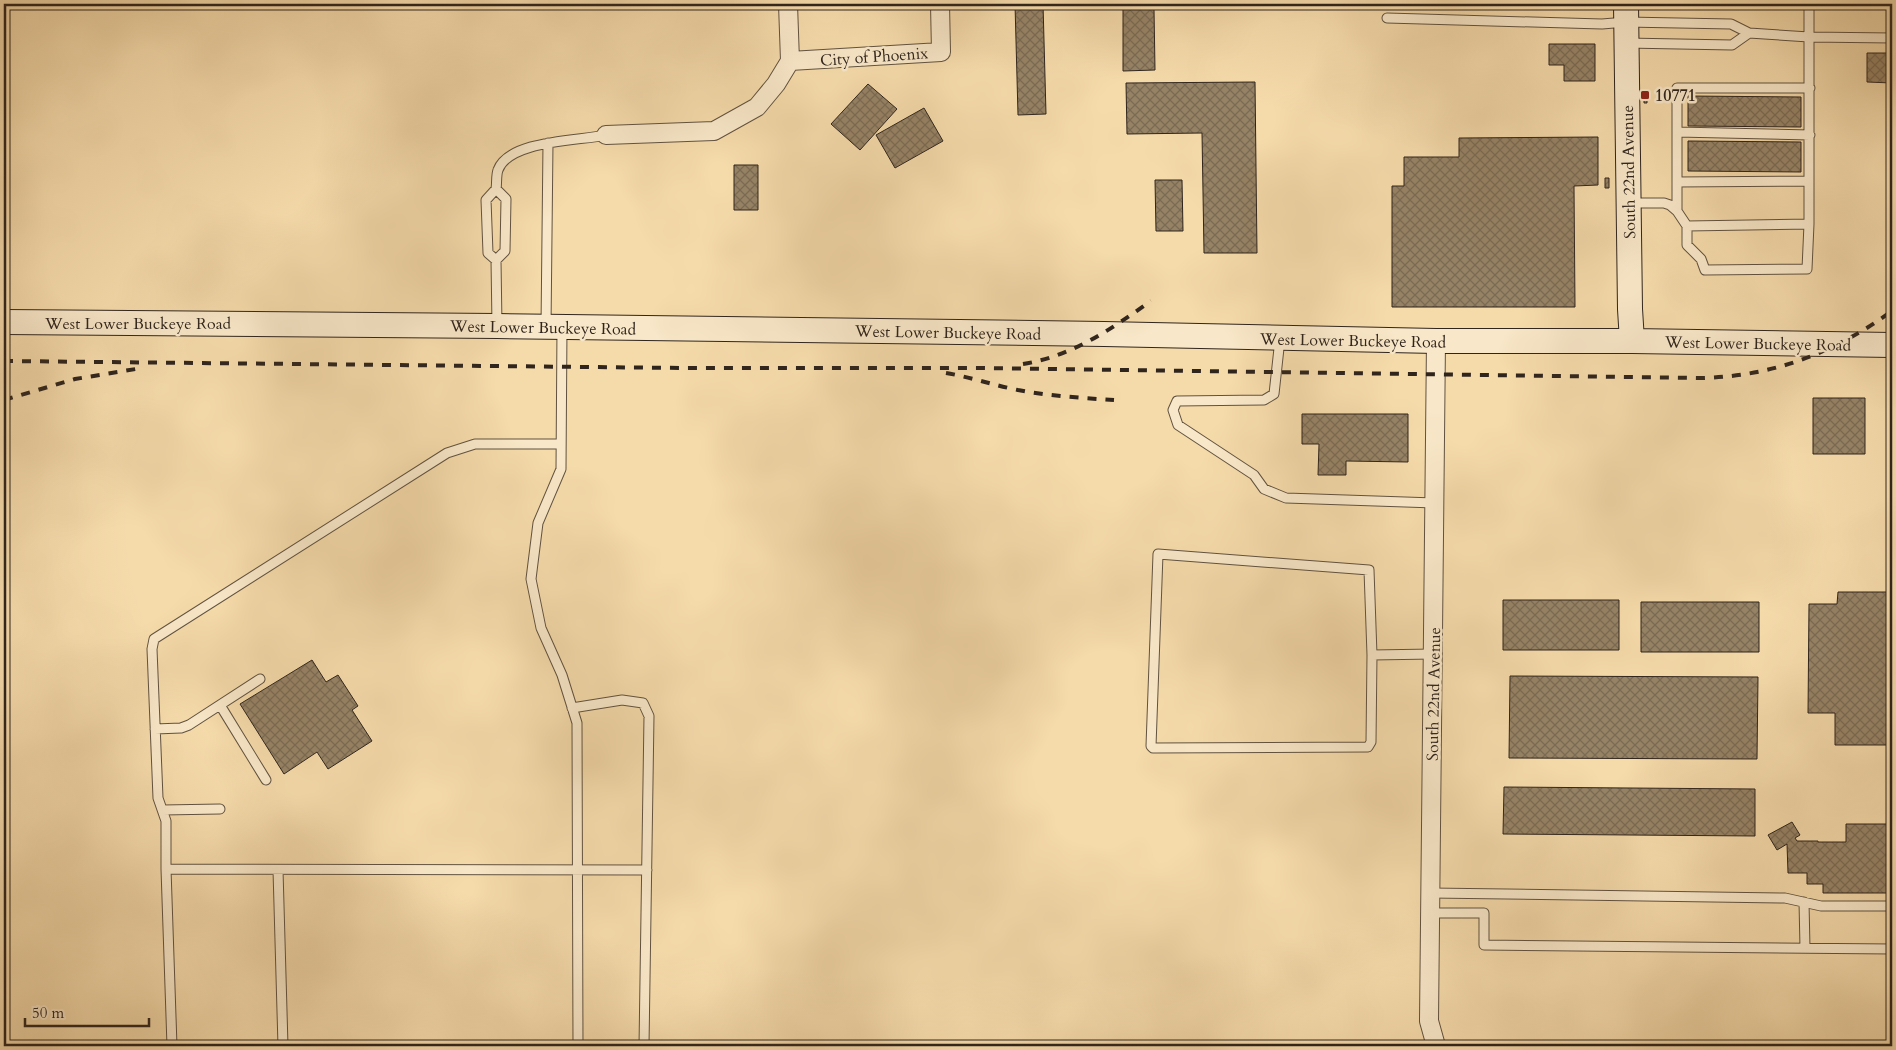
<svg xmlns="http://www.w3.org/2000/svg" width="1896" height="1050" font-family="Cardo,serif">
<defs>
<pattern id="building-cross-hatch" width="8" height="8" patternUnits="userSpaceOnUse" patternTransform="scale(1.25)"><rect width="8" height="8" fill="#968366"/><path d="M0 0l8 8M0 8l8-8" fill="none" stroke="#7b6b53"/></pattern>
</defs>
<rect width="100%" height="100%" fill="#f5daaa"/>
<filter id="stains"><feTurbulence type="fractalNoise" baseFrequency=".004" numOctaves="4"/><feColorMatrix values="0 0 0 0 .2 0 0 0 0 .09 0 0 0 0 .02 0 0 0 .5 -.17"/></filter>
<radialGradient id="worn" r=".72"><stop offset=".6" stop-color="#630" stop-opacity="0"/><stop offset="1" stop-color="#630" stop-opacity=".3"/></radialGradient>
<path fill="url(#building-cross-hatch)" stroke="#30251d" d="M1015,4H1043L1046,114L1018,115Z
M1867,4H1892V8H1867Z
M1123,9H1154L1155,70L1123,71Z
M1549,44H1595V81H1564V65H1549Z
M1867,53H1892V83L1867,82Z
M1255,82L1257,253H1204L1202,133L1127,134L1126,83Z
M868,84L897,109L860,150L831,124Z
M1644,93H1647V103H1644Z
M1688,96L1801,97V127L1688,126Z
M924,108L943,141L895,168L876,135Z
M1598,137V185L1574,186L1575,307H1392V186H1404V157H1459V138Z
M1688,141L1801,142V172L1688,171Z
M734,165H758V210H734Z
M1605,178H1609V188H1605Z
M1155,180H1182L1183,231H1156Z
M1813,398H1865V454H1813Z
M1302,414H1408V462L1346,461V475H1318L1319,444H1302Z
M1838,592H1892V745H1835V713H1808L1809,604H1837Z
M1503,600H1619V650H1503Z
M1641,602H1759V652H1641Z
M312,660L326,682L338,675L358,706L352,710L372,741L328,769L317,752L284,774L240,704Z
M1510,676L1758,677L1757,759L1509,758Z
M1504,787L1755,789V836L1503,834Z
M1792,822L1800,835L1795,838L1797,841H1818V842H1846V824H1892V893H1823V884H1807V873H1788L1787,844L1777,850L1768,835Z"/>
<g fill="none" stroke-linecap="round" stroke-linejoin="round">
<defs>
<path id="lane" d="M1387,18L1602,24L1626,22L1731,24L1749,33L1732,45L1626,43
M1749,33L1809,37V4
M1677,132L1810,135
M1677,182L1809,181
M496,189C497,184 496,175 498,170C509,140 579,141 606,135
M1629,203H1664L1670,205L1677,211L1687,226L1809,224V37L1892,38
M1677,211V88H1810
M1687,226V245L1701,259L1705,270L1807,269L1809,224
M496,260L505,251L506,199L496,189L486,200L488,253L496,260L497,326
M546,327L548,143
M562,327L561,469L538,523L531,579L541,628L562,675L577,723L578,1046
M1280,339L1274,394L1264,400L1177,401L1173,410L1178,425L1254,475L1264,489L1286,498L1435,503
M1372,655L1369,570L1158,554L1151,746L1153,748L1368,747L1371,742L1372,655L1433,654
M220,705L266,780
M572,708L622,700L643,703L649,716L644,1046
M155,729L181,728L189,725L260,679
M163,810L220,809
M166,869V821L158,798L152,649L154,639L447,453L475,444H561
M278,870L283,1046
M1430,893L1785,898L1821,906H1892
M1804,902L1805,948
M1430,913H1484V945L1892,949
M172,1046L166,869L647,870"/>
<path id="street" d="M790,61L941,52L940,4
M606,135L714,131L757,107L776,84L790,61L788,4
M1436,1046L1429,1021L1436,341"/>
<path id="secondary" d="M1626,4L1630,309L1632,341
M4,322L497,326L1104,334L1436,341H1632L1892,345"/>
</defs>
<use href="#lane" stroke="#615240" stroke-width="11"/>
<use href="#street" stroke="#615240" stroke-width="20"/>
<use href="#secondary" stroke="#30251d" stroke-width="26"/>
<use href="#lane" stroke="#f8e7c8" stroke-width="9"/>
<use href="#street" stroke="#f8e7c8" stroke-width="18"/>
<use href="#secondary" stroke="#f8e7c8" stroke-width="24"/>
<path stroke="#30251d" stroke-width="4" stroke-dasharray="9 9" stroke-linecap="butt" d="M4,361L684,368H984L1702,378C1774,376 1834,353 1892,311
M1023,364C1073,356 1111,329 1151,301
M946,373C970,377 993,385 1018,390C1050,396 1082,398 1114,400
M4,400L75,379L142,368"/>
</g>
<rect fill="#8f2418" stroke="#f8e7c8" stroke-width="2" x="1640" y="90" width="10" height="10" rx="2.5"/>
<g text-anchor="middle" stroke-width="5" stroke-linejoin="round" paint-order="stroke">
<g font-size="16" fill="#30251d" stroke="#f8e7c8">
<text transform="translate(874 56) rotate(-4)" y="6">City of Phoenix</text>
<text transform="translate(1628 172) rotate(-91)" y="6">South 22nd Avenue</text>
<text x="138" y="329">West Lower Buckeye Road</text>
<text transform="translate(543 327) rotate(1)" y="6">West Lower Buckeye Road</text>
<text transform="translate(948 332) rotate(1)" y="6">West Lower Buckeye Road</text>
<text transform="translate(1353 340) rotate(1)" y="6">West Lower Buckeye Road</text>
<text transform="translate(1758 343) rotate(1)" y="6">West Lower Buckeye Road</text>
<text transform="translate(1433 694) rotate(-89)" y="6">South 22nd Avenue</text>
</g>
<g font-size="16" font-weight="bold" fill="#30251d" stroke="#f8e7c8" text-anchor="start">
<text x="1655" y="101">10771</text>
</g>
</g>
<rect width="1896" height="1050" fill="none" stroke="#f5daaa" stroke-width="20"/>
<rect x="5" y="5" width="1886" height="1040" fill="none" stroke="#30251d" stroke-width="2.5"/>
<rect x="10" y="10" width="1876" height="1030" fill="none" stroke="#30251d"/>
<path d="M25 1018v8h124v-8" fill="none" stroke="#30251d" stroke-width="2.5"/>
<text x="32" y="1018" font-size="15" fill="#30251d" stroke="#f8e7c8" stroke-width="4" paint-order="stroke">50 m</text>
<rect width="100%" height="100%" filter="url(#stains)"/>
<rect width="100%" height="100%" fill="url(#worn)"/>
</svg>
